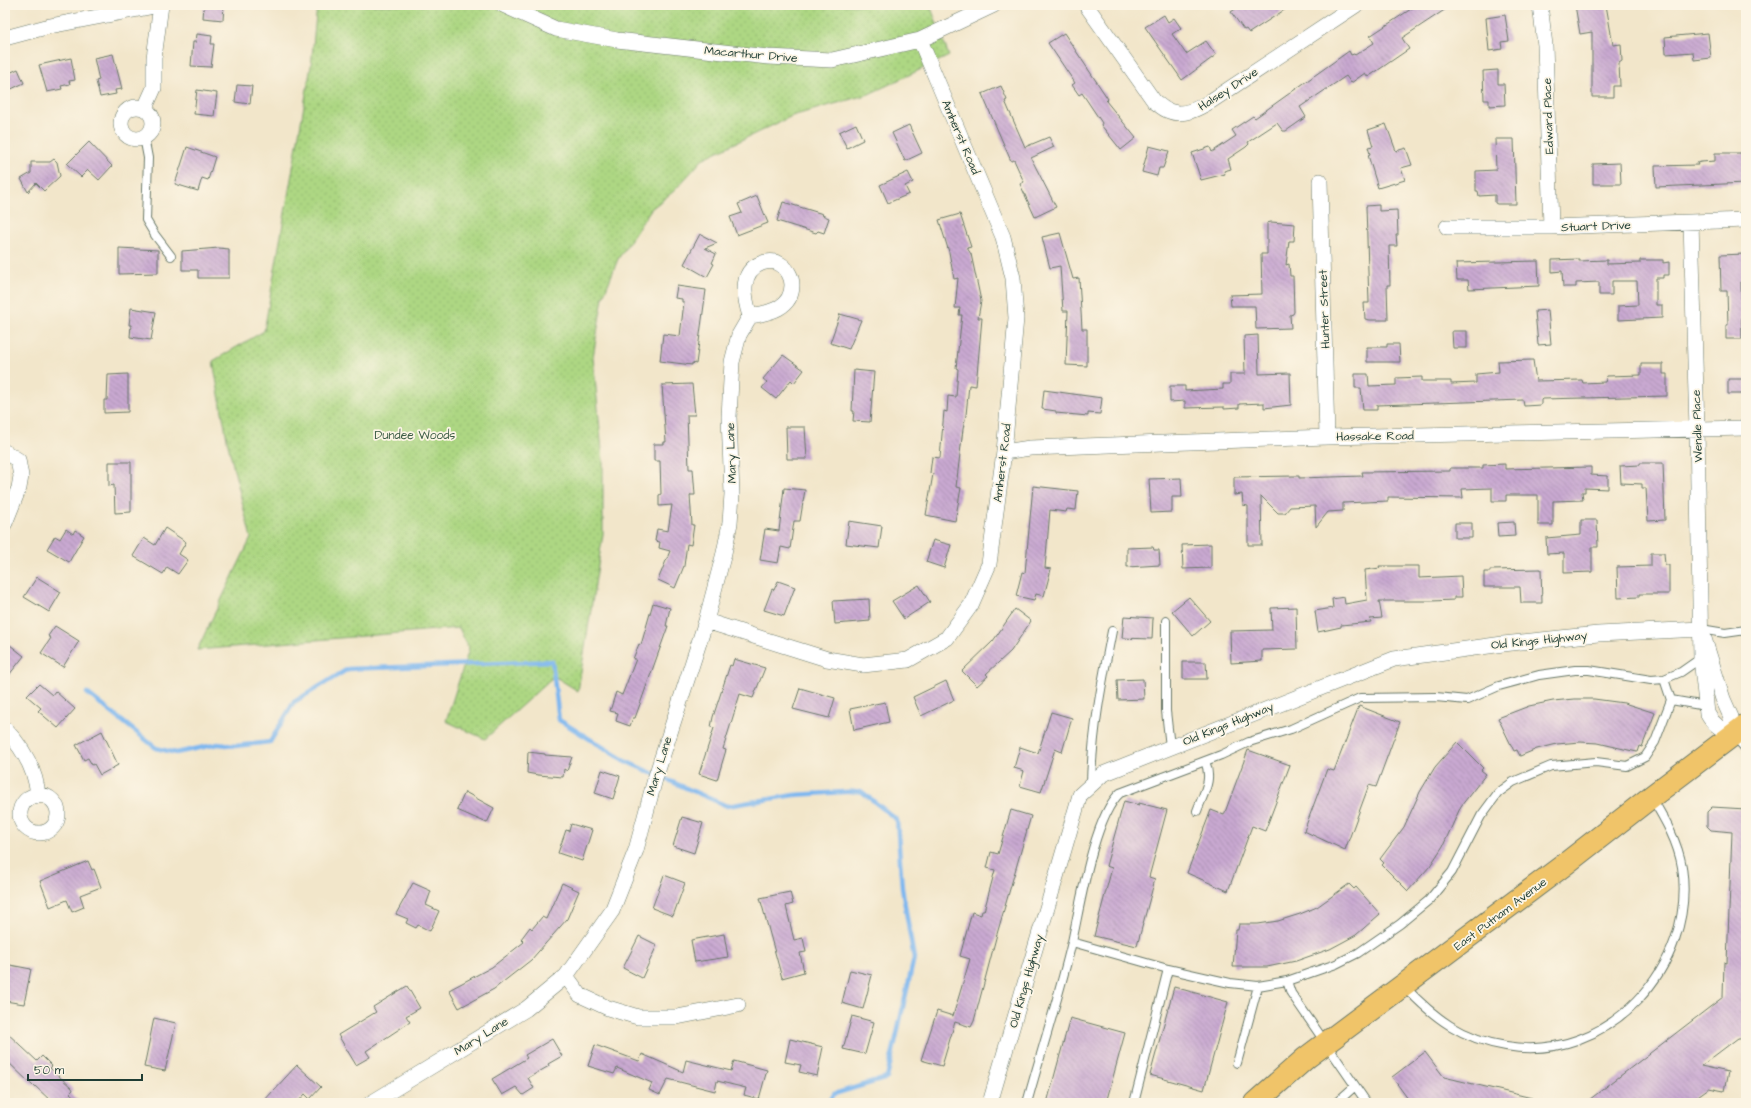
<svg xmlns="http://www.w3.org/2000/svg" width="1751" height="1108" font-family="'Architects Daughter',sans-serif">
<defs>
<pattern id="park-dots" width="8" height="8" patternUnits="userSpaceOnUse"><rect width="8" height="8" fill="#add783"/><path d="M2 2h.1M6 6h.1" fill="none" stroke="#94b972" stroke-width="1.8" stroke-linecap="round"/></pattern>
<pattern id="building-back-hatch" width="6" height="6" patternUnits="userSpaceOnUse"><rect width="6" height="6" fill="#c9a9d1"/><path d="M-1 5l2 2M0 0l6 6M5-1l2 2" fill="none" stroke="#a38baa"/></pattern>
</defs>
<rect width="100%" height="100%" fill="#fcf5e5"/>
<filter id="ink" filterUnits="userSpaceOnUse"><feTurbulence type="fractalNoise" baseFrequency=".025" numOctaves="2"/><feDisplacementMap in="SourceGraphic" scale="8" xChannelSelector="R" yChannelSelector="G"/><feConvolveMatrix kernelMatrix="1 2 1 2 8 2 1 2 1" color-interpolation-filters="sRGB"/></filter>
<filter id="wash" filterUnits="userSpaceOnUse"><feTurbulence type="fractalNoise" baseFrequency=".012" numOctaves="4" result="noise"/><feDisplacementMap in="SourceGraphic" scale="16" xChannelSelector="R" yChannelSelector="G"/><feGaussianBlur stdDeviation="0.9" result="paint"/><feColorMatrix in="noise" values="0 0 0 0 0 0 0 0 0 0 0 0 0 0 0 0 0 1.4 0 .05"/><feComposite in="paint" operator="in"/></filter>
<g filter="url(#wash)">
<rect width="100%" height="100%" fill="#f2e6ca"/>
<path fill="url(#park-dots)" stroke="#668a5c" d="M317,5H930L949,56L869,94L792,116L704,158L674,191L651,209L618,259L603,297L593,357L603,461V534L578,691L554,676L485,739L446,721L469,649L459,628L197,650L251,538L228,445L213,361L264,331L311,66Z"/>
<g fill="none" stroke-linecap="round" stroke-linejoin="round">
<path stroke="#7eb7ef" stroke-width="4.5" d="M87,693L156,748L176,753L218,744L236,746L270,742L294,702L348,669L552,661L559,720L627,762L727,806L794,795L861,791L897,820L902,888L914,958L887,1078L834,1094L829,1103"/>
</g>
<g id="blocks">
<path fill="url(#building-back-hatch)" d="M204,5H224L223,20L203,18Z
M1241,5H1292L1249,33L1246,29L1244,30L1231,12Z
M1417,5H1452L1402,38L1409,49L1368,77L1365,73L1351,83L1346,76L1300,107L1306,117L1286,131H1283L1277,123L1248,142L1249,144L1246,147L1228,159L1231,169L1224,171L1225,174L1201,180L1192,153L1210,147L1212,152L1236,136L1232,130L1253,116L1255,118L1349,51L1351,55L1354,54L1355,55L1374,43L1370,36Z
M1575,5H1606L1613,45L1621,44L1622,61L1619,63L1620,86H1613V97H1592V32L1580,34Z
M1164,15L1168,22L1174,18L1181,28L1172,34L1186,54L1206,41L1216,55L1182,80L1145,27Z
M1505,15L1509,41L1501,42L1502,49L1489,51L1486,18Z
M1064,33L1108,99L1106,101L1136,138L1121,150L1101,125L1102,123L1082,93L1079,95L1072,85L1075,83L1048,43Z
M1708,33L1711,58L1694,60L1693,52L1666,54L1665,37Z
M197,34L212,36L211,44H214L211,67L191,66L193,42H196Z
M113,54L122,89L115,90L116,94L100,97L96,81L99,80L94,58Z
M71,58L75,80L69,81L70,84L61,86L62,89L47,92L39,65Z
M18,69L24,83L5,92V75Z
M1498,70V84H1504L1505,105L1489,106V100H1484L1483,71Z
M237,85L252,86L250,104L235,102Z
M1001,86L1007,100L1005,101L1011,115L1025,147L1049,137L1054,147L1031,158L1056,207L1035,217L1020,184L1024,182L1014,160L1011,161L982,94Z
M197,90L217,93L214,116L194,114Z
M856,124L863,140L847,148L839,132Z
M1386,124L1396,151L1406,148L1412,165L1401,168L1405,180L1378,188L1368,155L1370,154L1368,147L1373,146L1368,130Z
M909,125L922,153L905,161L892,133Z
M1495,139H1514L1516,204H1497L1495,203V195L1479,196L1478,191H1476V171L1496,170Z
M89,142L112,166L99,180L88,170L81,177L67,164Z
M1149,146L1169,151L1163,168H1159L1157,176L1142,172Z
M187,147L215,157L208,180L202,178L198,191L175,184Z
M1715,153H1746V183L1656,187L1655,166L1698,165L1697,163L1701,162L1715,161Z
M54,159L57,162L60,176L44,191L36,183L28,192L21,179L31,173V162H50Z
M1620,163L1621,184H1593V164Z
M908,172L913,182L905,186L909,194L888,203L880,185Z
M757,196L768,223L737,235L730,217L742,213L738,204Z
M783,202L823,214L822,215L829,218L824,233L818,231L816,233L777,221Z
M1379,205V211L1397,210L1398,235H1396L1397,246H1389L1390,285H1387L1388,320H1370L1365,319L1364,303H1369L1366,206Z
M960,214L971,247L967,248L971,254L981,301L978,318H982L976,386L969,385L966,415L963,429L956,487L961,488L955,521L926,515L933,474L930,473L932,457L940,458L944,411L947,412L948,396L956,397L958,369L956,368L962,315H959L960,308H955L958,278L954,279L949,252L939,220Z
M1271,222L1295,224L1294,241H1289L1286,265L1289,264L1290,276H1293L1294,312L1293,314L1290,315L1291,328L1256,329L1255,306H1231L1230,295L1262,294L1261,254H1267V223Z
M1060,233L1073,279L1079,278L1082,329H1087V366L1066,365L1068,311H1063L1060,266L1050,268L1042,237Z
M700,234L717,243L705,248L716,254L712,263L714,264L707,277L684,264Z
M119,248L158,250V273L119,274Z
M219,248L229,249V278H198V270H182V251Z
M1744,254L1745,281H1741L1742,339H1726V325H1728L1727,291H1721L1720,255Z
M1579,259V261L1607,260V264L1640,263V260H1663V263L1669,262V275H1663V278H1656V305H1662V318L1618,320V306L1638,305L1637,281H1612V295H1599V282L1576,283V287H1563L1562,271L1552,272V260Z
M1538,261L1539,286L1469,289L1468,280H1457L1456,263Z
M677,286L706,290L696,364L692,363V365L660,361L663,334L680,336L684,302H682V299L675,298Z
M131,308L156,312L151,340L130,337L131,325H129Z
M1548,310L1551,344L1538,345L1535,311Z
M840,314L861,320L849,349L830,343Z
M1452,331H1467V348H1453Z
M1258,335L1259,374L1290,373L1291,405L1264,408V403L1239,404V408L1224,409V407L1185,408V401L1170,402V386H1185V391L1223,389V384H1230V374H1245L1244,336Z
M1387,344H1399L1400,362H1367V347H1387Z
M783,355L804,370L794,383L791,380L776,399L762,388L767,382L763,379Z
M1533,360L1536,381L1582,380L1583,383L1605,382L1607,376L1641,375V364H1663V374H1667V396L1542,399L1541,400V405L1524,406L1523,400L1377,405V410H1363L1361,388H1355V374H1368L1369,386L1396,385V378L1422,377V381H1451V384L1476,383V374L1499,372L1498,361Z
M854,370L874,372L870,422L853,421L854,411H852Z
M128,374V412L104,413V400H107L108,375Z
M1728,379H1746V394H1728Z
M692,384L695,415H687L689,469H693L695,495H690L692,525H694L691,545L687,544L684,566L675,588L658,580L670,551L659,548L660,542L655,541L657,529L668,531L672,505L659,506V495L661,494L660,461H654V444H664V442H666L662,385Z
M1044,390L1102,398L1100,414L1088,413V416L1056,413V411L1042,409Z
M786,427H805L807,459H787Z
M109,462H131V512L115,513L114,485L109,486Z
M1640,463H1663L1665,520L1648,521L1646,488H1642V484L1621,483L1620,466L1640,465Z
M1505,464V469L1591,467V475L1608,476V489L1585,488V492H1582L1583,500L1553,501V525H1538V495H1506V501H1492V488L1462,489L1463,498L1388,497V501L1343,503V511L1328,512L1316,527L1315,506L1290,507L1285,513H1278L1261,496L1262,545H1248V506L1243,505L1242,494L1234,495V477L1295,476H1299V478L1363,476L1362,472L1450,471V468H1483V465Z
M1181,478L1182,497H1172V512L1151,513L1149,479Z
M1033,486L1078,491L1076,510L1067,509L1066,512L1050,510L1045,568L1051,569L1044,596L1036,594L1034,600L1016,596L1022,572L1025,573Z
M784,488L805,490L800,521H794L790,549L781,547L778,563L760,560L765,529L779,531Z
M1581,520H1597L1598,547H1592V572L1564,573V553L1547,554L1546,538L1581,535Z
M849,521L882,526L879,548L846,544Z
M1514,522L1515,536L1498,537L1497,523Z
M1455,523H1472V538H1455Z
M165,528L186,542L179,554L188,560L178,574L167,567L163,574L133,556L144,538L155,545Z
M66,529L73,534L75,530L84,536L69,562L47,549L55,536L60,539Z
M933,540L951,545L944,568L926,562Z
M1211,544V568L1183,569L1182,545Z
M1153,547L1154,550H1159L1160,565L1127,567V548Z
M1651,553H1664L1665,565H1669V594H1639V597L1618,598L1617,567L1651,566Z
M1379,566H1419V578L1461,576L1462,597H1454V600L1432,601H1379L1382,618L1370,619L1371,622L1341,625V627L1318,632L1315,611L1333,608L1332,599L1344,597L1345,604L1367,600L1365,570L1380,568Z
M1541,569L1542,603H1521L1520,587H1484V572H1490V570Z
M37,577L61,592L49,612L24,597Z
M778,581L795,587L784,616L764,610L772,589L774,590Z
M919,585L930,602L904,619L892,601Z
M1189,597L1210,621L1193,636L1172,611Z
M869,599L870,621L835,624L833,601Z
M653,603L670,608L666,626H668L635,718H633L630,726L616,721L618,713L610,711L616,692L622,695L624,690L636,659H633L639,644L641,645Z
M1296,607L1297,649L1262,650V661L1231,663L1230,631L1272,630L1271,608Z
M1015,609L1031,621L1011,651L986,674L988,676L977,686L962,671L993,641Z
M1124,616L1153,618L1152,639L1122,638Z
M55,626L79,641L63,667L41,653L51,638L48,636Z
M5,641L24,656L5,680Z
M734,659L765,668L753,698L740,694L723,749L726,750L717,780L699,774L714,728L711,727L713,717L730,665L732,666Z
M1183,662H1206L1207,679H1183Z
M1143,679L1144,699L1118,700L1117,680Z
M946,681L954,700L921,716L913,697Z
M39,684L52,695L55,691L75,709L58,728L38,711L41,708L27,696Z
M800,688L835,698L829,718L793,709Z
M1574,699H1594L1624,703L1655,713L1642,747L1639,746L1637,752L1598,743L1580,742L1557,744L1537,749L1520,756L1517,750L1514,751L1498,718L1529,706L1553,701Z
M885,702L889,722L854,730L850,709Z
M1359,706L1400,722L1376,787L1369,785L1345,850L1304,831L1327,769L1334,771Z
M1051,712L1072,718L1062,752L1055,749L1041,792L1020,786L1024,771L1014,768L1020,747L1038,753Z
M102,731L118,765L100,775L94,764L92,765L88,758L84,760L76,745Z
M1457,742L1483,768L1481,770L1486,774L1461,806L1443,846L1430,866L1408,891L1382,865L1384,863L1380,859L1404,827L1420,792L1435,767Z
M1248,750L1290,765L1265,831L1252,826L1228,891L1187,873L1211,810L1224,815Z
M528,752L545,754V755L572,757L567,771L564,769L563,777L538,775L527,773Z
M602,770L620,776L613,799L595,793Z
M465,792L494,808L487,823L457,810Z
M1124,801L1139,805V803L1167,810L1149,877L1155,879L1137,946L1094,936L1112,868L1106,866Z
M1712,807L1746,809V1038H1738L1701,1066L1728,1072L1724,1091L1709,1088L1688,1103H1585L1723,997L1724,962L1727,963L1732,832L1711,830L1707,826V812Z
M1011,810L1031,816L997,934L974,1021L971,1027L955,1022L942,1066L921,1060L937,1011L953,1016L970,959L960,956L964,941L972,912L981,915L982,911H984L995,870L987,868L991,852L998,854Z
M682,817L703,823L694,853L673,846Z
M571,824L592,830L582,861L558,853L566,830L569,831Z
M88,861L92,870L94,869L101,887L80,895L84,907L72,912L67,900L50,907L40,881Z
M664,875L685,883L673,916L652,908Z
M413,883L431,891L426,905L439,911L430,931L418,925L416,928L406,923L408,919L396,914Z
M562,883L579,891L567,919L531,960L494,989L459,1008L449,990L492,967L524,942L521,939L530,927L532,929L542,917L546,919Z
M1349,884L1354,889L1356,887L1380,914L1356,935L1330,949L1296,961L1267,967H1233L1236,930H1238L1239,924H1258L1278,921L1300,914L1317,907Z
M790,892L793,904L786,906L794,940L803,938L806,952L800,953L804,972L782,978L760,898Z
M724,934L728,957L695,962L691,940Z
M639,936L657,945L642,978L623,968Z
M5,964L31,969L24,1004L5,1001Z
M850,970L872,975L863,1009L842,1003Z
M407,986L420,1008L406,1016L410,1022L366,1051L370,1057L356,1065L338,1035L376,1012L373,1007Z
M1174,987L1228,1002L1204,1090L1150,1075Z
M852,1016L874,1022L865,1054L843,1049Z
M154,1018L176,1023L165,1071L144,1067Z
M1070,1018L1125,1033L1106,1103H1047Z
M5,1031L37,1061L42,1056L52,1066L50,1068L72,1088L73,1090L70,1093L81,1103H53L34,1085L33,1086L5,1059Z
M552,1039L562,1056L548,1064L549,1066L528,1078L534,1088L523,1095L516,1087L502,1095L492,1079L527,1058L525,1055Z
M790,1039L823,1047L817,1076L799,1072L801,1065L785,1062Z
M595,1045L639,1061L642,1054L683,1072L686,1060L731,1071L734,1061L767,1070L759,1099L744,1095L746,1088L717,1081L715,1091L668,1079L660,1095L649,1090L652,1083L617,1068L614,1074L588,1066Z
M1425,1052L1444,1077L1532,1098L1531,1103H1411L1392,1077Z
M297,1065L321,1087L310,1099L305,1094L297,1103H262Z"/>
</g>
</g>
<g filter="url(#ink)">
<use href="#blocks" fill-opacity="0" stroke="#697868" stroke-width="1"/>
<g fill="none" stroke-linecap="round" stroke-linejoin="round">
<defs>
<path id="service" d="M144,137L148,158L146,220L155,235L171,256
M1166,621V711L1170,747
M1701,629L1725,633L1746,630
M1671,700L1706,706
M1733,735L1746,749
M1091,784C1092,732 1102,682 1112,631
M1197,811C1204,792 1213,780 1205,761
M1072,942L1168,969L1230,983L1258,986L1287,981L1336,964L1358,953L1400,924L1429,900L1452,872L1481,816L1498,793L1513,782L1551,766L1596,762L1627,766L1645,757L1655,742L1671,700L1664,679
M1287,981L1291,993L1367,1103
M1404,986C1434,1018 1462,1039 1506,1046C1607,1064 1697,966 1682,867C1678,842 1665,820 1652,798
M1237,1063L1258,986
M1027,1103C1042,1049 1059,996 1072,942C1080,906 1094,816 1120,793L1221,755L1249,742L1291,729L1360,698L1436,697L1467,700L1499,686L1539,675L1575,670H1589L1651,680L1664,679L1681,672L1701,658
M1134,1103L1168,969
M1336,1103L1355,1086"/>
<path id="minor" d="M503,5L556,29L617,40L768,57L832,60L920,40L994,5
M1086,5L1154,101C1158,104 1164,110 1169,111C1184,117 1199,108 1211,101L1356,5
M1540,5L1545,45L1551,227
M5,38L50,26L160,5
M121 123a16 16 0 1 1 32 0a16 16 0 1 1-32 0Z
M145,108L154,88V58L161,5
M1320,181L1327,437
M1691,222L1697,429L1701,658L1707,713C1713,725 1721,729 1732,734L1731,717L1723,699L1701,629
M1447,227H1551L1746,220
M5,452L18,460L21,476L19,488L5,523
M1004,452L1030,448L1327,437L1746,428
M706,621L827,659L863,665L908,660L947,638L971,605L989,564L1004,452L1016,318L1013,278L1003,237L920,40
M5,729C23,748 36,769 38,796
M20 814a19 19 0 1 1 38 0a19 19 0 1 1-38 0Z
M566,976L580,995L608,1008L638,1017H677L738,1005
M371,1103L526,1009L566,976L612,911L636,850L655,779L706,621L724,553L730,523L732,494L729,417L732,362L739,335L750,316C744,297 739,271 762,263C768,261 775,261 780,264C787,268 792,277 792,285C792,308 770,313 750,316
M990,1103L1080,795L1103,774L1394,659L1503,644L1598,634L1701,629"/>
<path id="primary" d="M1255,1103L1306,1058L1564,865L1651,797L1746,725"/>
</defs>
<use href="#service" stroke="#697868" stroke-width="10"/>
<use href="#minor" stroke="#697868" stroke-width="16"/>
<use href="#primary" stroke="#697868" stroke-width="24"/>
<use href="#service" stroke="#fff" stroke-width="8"/>
<use href="#minor" stroke="#fff" stroke-width="15"/>
<use href="#primary" stroke="#f0c469" stroke-width="22"/>
</g>
</g>
<g text-anchor="middle" stroke-width="3.5" stroke-linejoin="round" paint-order="stroke">
<g font-size="12" fill="#1f3d34" stroke="#fcf5e5">
<text transform="translate(751 54) rotate(5)" y="4">Macarthur Drive</text>
<text transform="translate(1228 89) rotate(-33)" y="4">Halsey Drive</text>
<text transform="translate(1548 116) rotate(-92)" y="4">Edward Place</text>
<text transform="translate(961 137) rotate(67)" y="4">Amherst Road</text>
<text transform="translate(1596 226) rotate(-2)" y="4">Stuart Drive</text>
<text transform="translate(1324 309) rotate(-92)" y="4">Hunter Street</text>
<text transform="translate(1697 426) rotate(-92)" y="4">Wendle Place</text>
<text transform="translate(1375 436) rotate(-1)" y="4">Hassake Road</text>
<text transform="translate(731 453) rotate(-92)" y="4">Mary Lane</text>
<text transform="translate(1002 463) rotate(-83)" y="4">Amherst Road</text>
<text transform="translate(1539 640) rotate(-6)" y="4">Old Kings Highway</text>
<text transform="translate(1228 724) rotate(-22)" y="4">Old Kings Highway</text>
<text transform="translate(659 766) rotate(-73)" y="4">Mary Lane</text>
<text transform="translate(1500 914) rotate(-37)" y="4">East Putnam Avenue</text>
<text transform="translate(1026 981) rotate(-74)" y="4">Old Kings Highway</text>
<text transform="translate(481 1036) rotate(-32)" y="4">Mary Lane</text>
</g>
<g font-size="12" fill="#3b5c44" stroke="#fcf5e5">
<text x="415" y="439">Dundee Woods</text>
</g>
</g>
<rect width="1751" height="1108" fill="none" stroke="#fcf5e5" stroke-width="20"/>
<path d="M28 1074v6h114v-6" fill="none" stroke="#1f3d34" stroke-width="2"/>
<text x="34" y="1074" font-size="12" fill="#1f3d34" stroke="#fcf5e5" stroke-width="3" paint-order="stroke">50 m</text>
</svg>
